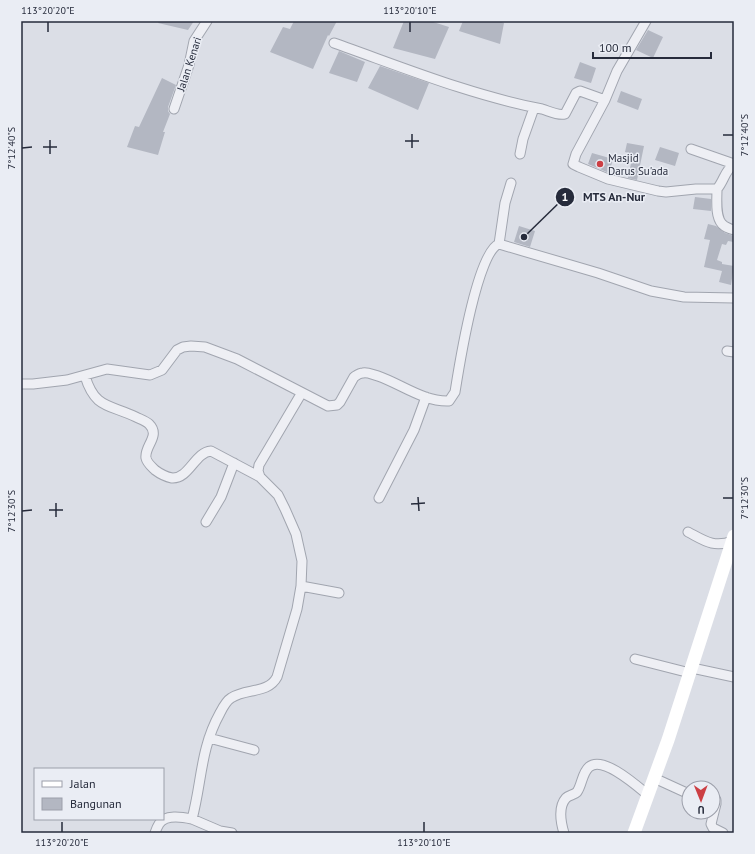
<svg xmlns="http://www.w3.org/2000/svg" width="755" height="854" font-family="'PT Sans',sans-serif">
<rect width="100%" height="100%" fill="#dbdee6"/>
<path fill="#b3b7c2" d="M159,21H194L188,30L158,23Z
M294,21H337L329,36L328,35L313,69L270,52L283,27L290,29Z
M404,21H430L449,27L435,59L393,48Z
M463,21H499L504,23L500,44L459,31Z
M648,30L663,37L653,58L636,50Z
M339,51L365,62L357,82L329,73Z
M580,62L596,68L591,83L574,78Z
M380,66L429,83L418,110L368,88Z
M162,78L176,85L168,107V111L170,114L163,132H165L158,155L127,147L135,126L139,127Z
M621,91L642,99L638,110L617,102Z
M627,143L644,146L637,180L628,178L633,154L625,152Z
M660,147L679,153L675,166L655,160Z
M592,153L613,159L609,173L588,164Z
M695,197L711,199V211L693,209Z
M708,224L716,226L725,233L734,236V242L728,241L726,245L722,244L717,260L722,262V264L734,266L731,285L719,282L722,271L704,267L710,240L704,239Z
M519,226L535,231L530,247L514,242Z"/>
<g fill="none" stroke-linecap="round" stroke-linejoin="round">
<defs>
<path id="street" d="M646,21L617,71L605,100L576,154L573,164L579,167L608,179L658,191L666,192L696,189H717C724,181 725,170 734,164
M334,43C402,67 470,95 542,109C549,111 558,116 565,114L576,93L580,91L605,100
M174,109L189,65L194,41L207,21
M691,149L734,164
M520,154L523,139L534,108
M717,189C717,200 715,216 722,224C725,227 730,229 734,230
M499,244L505,203L511,183
M727,351L734,352
M85,376C95,409 109,404 136,417C140,419 146,421 149,424C161,436 144,446 146,458C147,463 152,467 155,470C159,473 167,477 172,478C189,479 195,452 211,451L260,477
M21,384H33L67,380L107,369L150,375L162,370L177,350L183,347L191,346L205,347L237,359L328,406L337,405L340,402L354,377C357,375 359,373 363,373C368,372 373,375 378,376C401,384 424,402 449,401L455,392C459,367 477,251 499,244L598,273L651,291L684,297L734,298
M379,498L414,430L426,397
M206,522L221,497L234,463
M688,532C705,541 713,548 733,541
M301,586L339,593
M635,659L690,673
M692,668L734,677
M209,738L254,750
M654,778L689,794
M713,797L716,800V804L711,824L713,828L723,833
M192,819L220,831L232,833
M155,833C156,830 157,827 159,824C165,814 182,817 192,819C202,782 200,749 220,713C223,707 226,701 231,698C246,688 268,694 277,677L297,609L301,586L302,561L296,534L285,509L278,495L260,477L258,471L259,465L301,394
M564,833C561,823 558,807 566,798C569,795 574,795 577,792C582,785 582,773 589,767C603,755 637,786 648,795"/>
</defs>
<use href="#street" stroke="#a1a5af" stroke-width="11"/>
<use href="#street" stroke="#eeeff4" stroke-width="9"/>
<path stroke="#fff" stroke-width="13" d="M634,833L668,740L734,536"/>
</g>
<path fill="none" stroke="#262b3b" stroke-width="1.5" d="M48,22V32M410,22V32M412,134V148M723,135H733M50,140V154M405,141H419M43,147H57M22,148L32,147M418,497L419,511M723,498H733M56,503V517M411,504L425,503M49,510H63M22,511L32,510M62,822V832M424,822V832"/>
<circle fill="#cc3f44" stroke="#eaedf4" stroke-width="1.5" cx="600" cy="164" r="4"/>
<g text-anchor="middle" stroke-width="3" stroke-linejoin="round" paint-order="stroke">
<g font-size="11" fill="#262b3b" stroke="#eaedf4">
<text transform="translate(189 64) rotate(-72)" y="4">Jalan Kenari</text>
</g>
<g font-size="11" fill="#262b3b" stroke="#eaedf4" text-anchor="start">
<text x="608" y="162">Masjid<tspan x="608" dy="13">Darus Su'ada</tspan></text>
</g>
</g>
<path fill="none" stroke="#262b3b" stroke-width="1.5" d="M524 237L565 197"/>
<g fill="#262b3b" stroke="#eaedf4" stroke-width="1.5">
<circle cx="524" cy="237" r="4"/>
<circle cx="565" cy="197" r="10"/>
</g>
<g font-size="12" text-anchor="middle" font-weight="bold" fill="#fff">
<text x="565" y="201">1</text>
</g>
<g font-size="12" text-anchor="middle" font-weight="bold" fill="#262b3b" stroke="#eaedf4" stroke-width="3" stroke-linejoin="round" paint-order="stroke">
<text x="614" y="201">MTS An-Nur</text>
</g>
<rect width="755" height="854" fill="none" stroke="#eaedf4" stroke-width="44"/>
<rect x="34" y="768" width="130" height="52" fill="#eaedf4" stroke="#9c9faa"/>
<rect x="42" y="781" width="20" height="6" fill="#ffffff" stroke="#9c9faa"/>
<text x="70" y="788" font-size="12" fill="#262b3b">Jalan</text>
<rect x="42" y="798" width="20" height="12" fill="#b3b7c2" stroke="#9c9faa"/>
<text x="70" y="808" font-size="12" fill="#262b3b">Bangunan</text>
<g transform="translate(701 800) rotate(179)"><circle r="19" fill="#eaedf4" stroke="#9c9faa"/>
<path d="M0-3L7 15L0 10L-7 15Z" fill="#cc3f44"/>
<text y="-6" font-size="11" font-weight="bold" text-anchor="middle" fill="#262b3b">U</text>
</g>
<path d="M593 52v6h118v-6" fill="none" stroke="#262b3b" stroke-width="2"/>
<text x="599" y="52" font-size="12" fill="#262b3b" stroke="#eaedf4" stroke-width="3" paint-order="stroke">100 m</text>
<rect x="22" y="22" width="711" height="810" fill="none" stroke="#262b3b" stroke-width="1.5"/>
<g font-size="10" text-anchor="middle" fill="#262b3b">
<text x="48" y="14">113°20'20"E</text>
<text x="410" y="14">113°20'10"E</text>
<text transform="translate(744 135) rotate(-90)" y="4">7°12'40"S</text>
<text transform="translate(11 148) rotate(-90)" y="4">7°12'40"S</text>
<text transform="translate(744 498) rotate(-90)" y="4">7°12'30"S</text>
<text transform="translate(11 511) rotate(-90)" y="4">7°12'30"S</text>
<text x="62" y="846">113°20'20"E</text>
<text x="424" y="846">113°20'10"E</text>
</g>
</svg>
